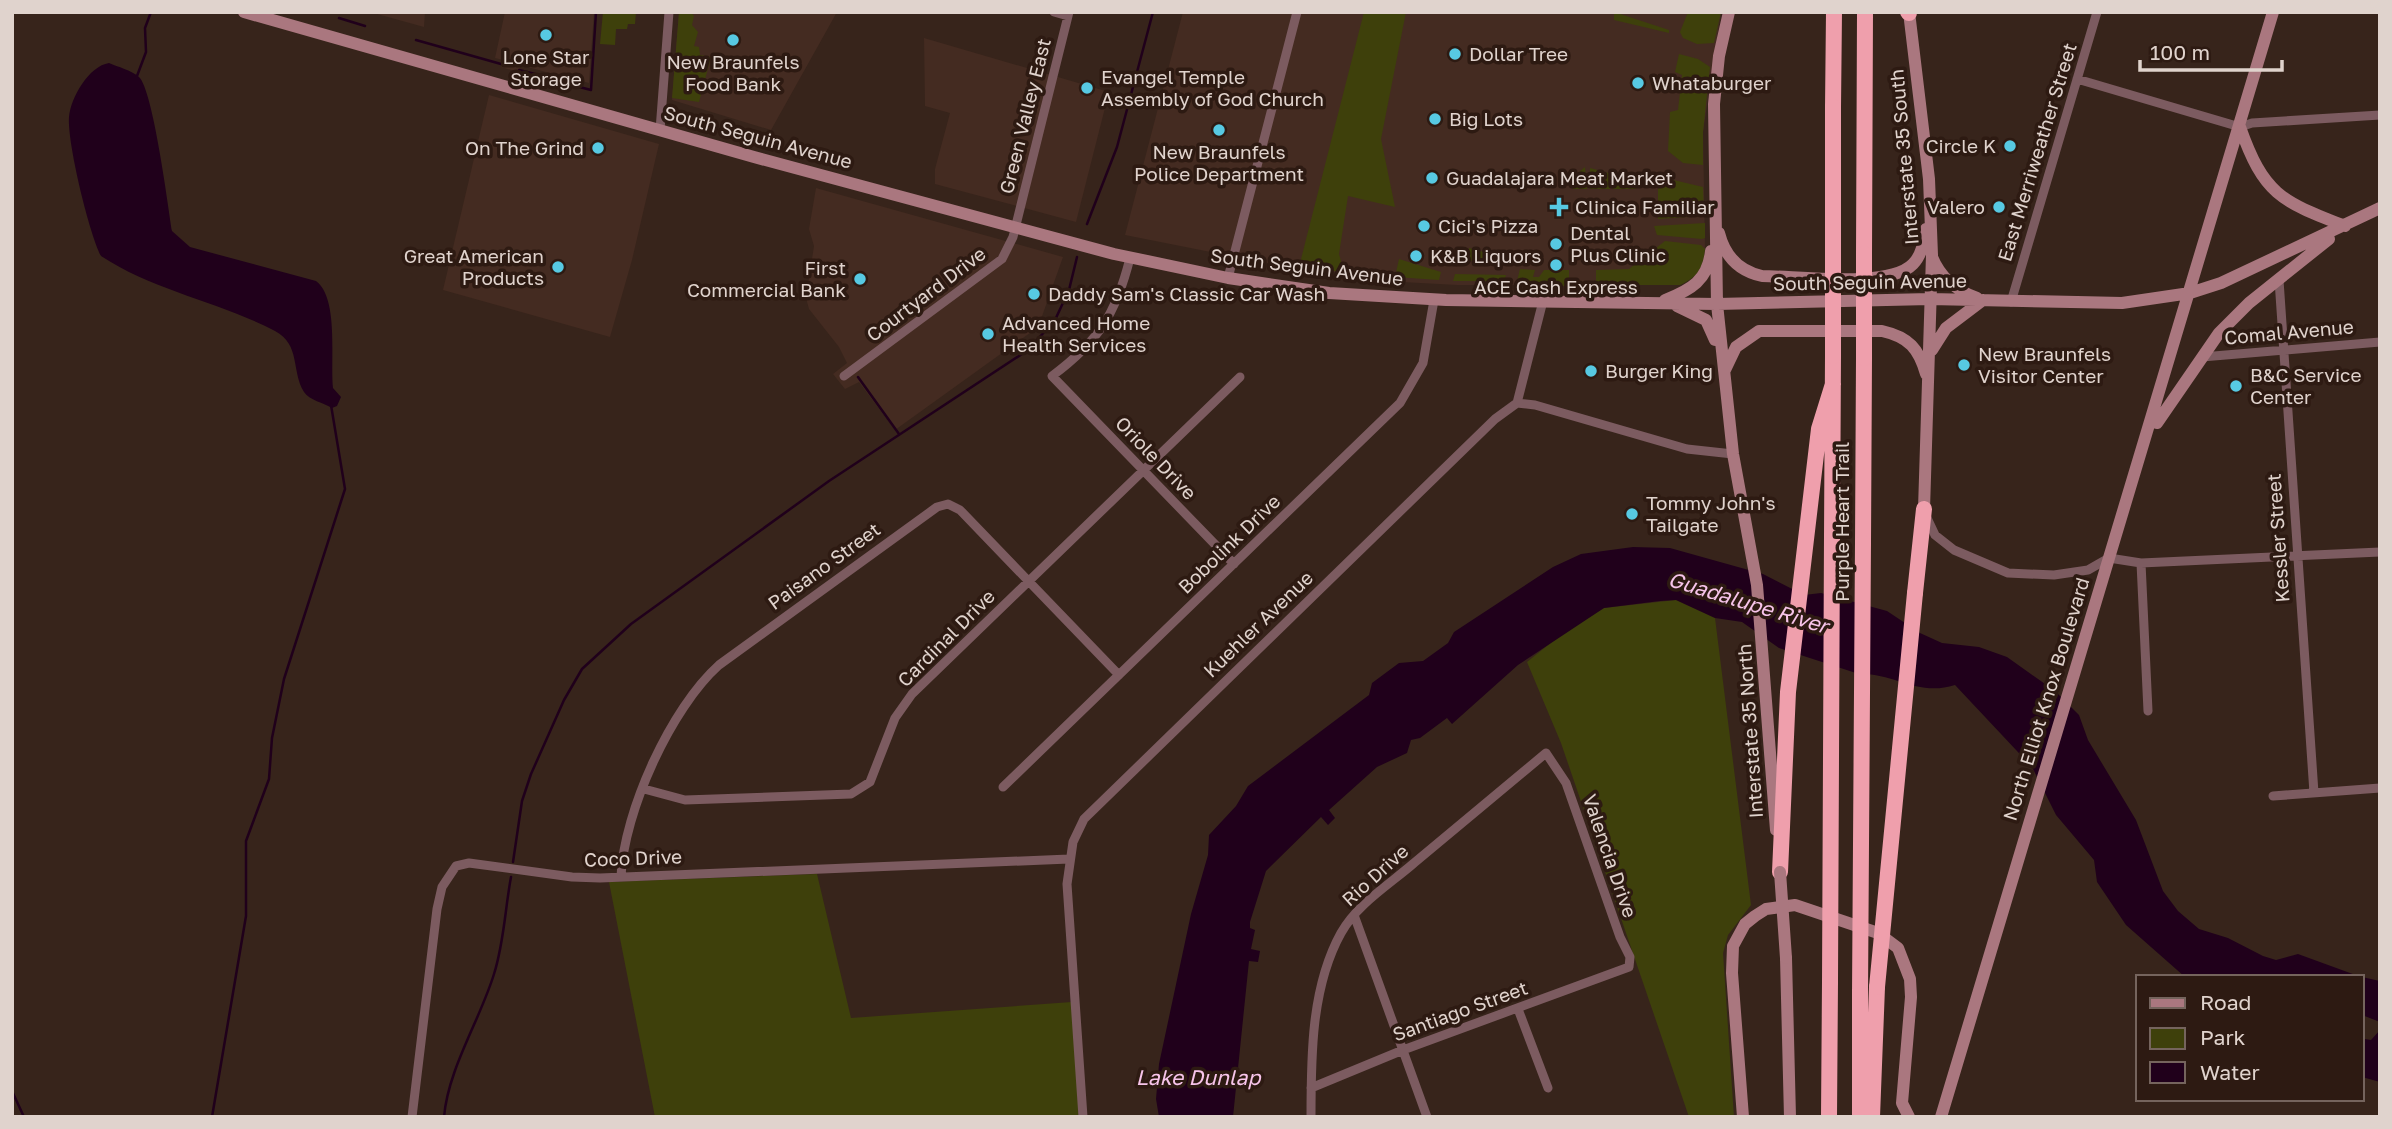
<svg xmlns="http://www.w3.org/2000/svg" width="2392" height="1129" font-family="'Golos Text',sans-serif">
<rect width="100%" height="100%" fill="#37241b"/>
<path fill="#442b21" d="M370,12H425L424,27Z
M505,12H594L589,83L566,77L563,85L547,80L549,73L521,65L518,72L501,67L503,60L495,58Z
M679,12H837L771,130L672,100Z
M1183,12H1721L1703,132L1705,249L1680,285H1457L1402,282L1256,261L1125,235Z
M924,38L1109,92L1076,222L935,184V169L950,113L925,106Z
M489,95L659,144L632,260L610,337L443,290Z
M816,188L1063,257L1040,322L1034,330L895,430L859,382L845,389L833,374L847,363L839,347L809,309L806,298L814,246L809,229Z"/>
<path fill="#3e400b" d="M603,12H636L635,24H628L627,29H616L615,45L600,44Z
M679,12H691L694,16L692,25L698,32L694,46L699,47L700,55L711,57L699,102L672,98Z
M1364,12H1406L1381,139L1395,207L1348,196L1339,254L1344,272L1299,267Z
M1614,12L1669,30V33L1614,20Z
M1688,12H1721L1714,43L1697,44L1683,38L1680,32Z
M1679,54L1698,59L1710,67L1703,132V165L1683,163L1668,151L1670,112L1678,110L1682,75L1675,72Z
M1585,167L1587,189H1573V177Z
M1590,168L1612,174L1610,189H1590Z
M1614,174L1637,180L1636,189H1613Z
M1665,178L1703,187L1704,216L1658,219V182Z
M1705,223V238L1702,239L1657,235L1654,226Z
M1665,241L1701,245L1705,249C1703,268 1698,277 1680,285H1596V270L1629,269Z
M1469,248L1510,259L1509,261H1467Z
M1399,259L1441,272L1439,280L1395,277Z
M1520,269L1535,270L1533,277H1539L1544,270H1569V281L1564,286L1523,285L1517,281Z
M1455,274L1506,275L1504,281H1453Z
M1676,600L1715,618L1751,905L1728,935L1723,953L1734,1117H1689L1561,743L1527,662L1563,633L1604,608Z
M817,874L851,1018L1072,1002L1079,1117H655L609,882Z"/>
<path fill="#20001b" d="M109,63C118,67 131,70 139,77C153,90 168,206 172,231L190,247L316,281C339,298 330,360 333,388L341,397L337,406L332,408C324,403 309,400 304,392C291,371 301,345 275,331C220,302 154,291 101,256C89,233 67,142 69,117C71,97 89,66 109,63Z
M1633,547L1670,548L1763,574L1804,595L1821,593L1887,611L1920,633L1942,643L1979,647L2007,657L2055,691L2079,715L2088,740L2136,820L2163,891L2178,911L2199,929L2228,938L2263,956L2276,960L2298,954L2361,977H2185L2126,925L2097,882L2094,860L2056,815L2032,767L1955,685C1918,697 1895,673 1859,674L1779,648L1742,622L1715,618L1676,600L1660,601L1604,608L1518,665L1452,724L1447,718L1420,738L1411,740L1407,753L1377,767L1329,810L1335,818L1328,825L1321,817L1266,871L1250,922V928L1255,930L1251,949L1260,951L1258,962L1249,961L1233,1117H1159L1156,1099L1159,1064L1191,914L1208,855L1209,835L1236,806L1248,786L1369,695L1372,683L1399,663L1423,661L1448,643L1454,632L1553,567L1581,554Z
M2362,977L2380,981V1022L2362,1015Z
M2380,1030V1082L2362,1077V1033L2365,1039L2371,1040Z"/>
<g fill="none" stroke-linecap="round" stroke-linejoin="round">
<path stroke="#20001b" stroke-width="2.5" d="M339,18L365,26
M416,40L501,64
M519,70L547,77
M137,76L146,52L145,28L151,12
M564,83L591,90L596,12
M1087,224L1117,147L1153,12
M858,377L899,434
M513,862L522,801L531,774L564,700L582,669L631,624L829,481L1028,350L1055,320L1069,290L1077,257
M12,1091L24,1117
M212,1117L246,916V841L269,779L272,738L284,679L345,489L331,405
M444,1117C448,1069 480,1020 494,974C504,943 505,909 511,877"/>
<path stroke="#7c5b60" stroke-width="9" d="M1054,12L1068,16
M2077,79L2240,127L2252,123L2380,115
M660,130L669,12
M1130,258C1116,314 1098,342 1052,376L1234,564
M1228,278L1297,12
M2279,280L2314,793
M2011,302L2097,12
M2202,357L2380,342
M844,376L1002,259L1013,237L1069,12
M1517,403L1543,301
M1927,518L1935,535L1954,550L2008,573L2054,575L2088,570L2109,558L2141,563L2380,552
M2141,563L2148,711
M1003,787L1400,403L1423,363L1434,300
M644,789L685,800L851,794L870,782L895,718L912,694L1240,377
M2273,796L2380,788
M621,876C624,811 671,708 719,665L937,507L948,504L960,510L1119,675
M1354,915L1427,1117
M1518,1009L1548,1088
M412,1117L437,909L442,887L456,866L469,863L572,877L600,878L1069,859
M1083,1117L1067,884L1073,842L1084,819L1495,419L1517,403L1535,405L1687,449L1733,454
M1311,1117C1311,1057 1311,987 1341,933C1357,904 1390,884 1414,863C1458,826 1502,790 1546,753L1566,783L1620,937L1630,957L1629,967L1403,1050L1311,1088"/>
<path stroke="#aa777f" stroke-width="12" d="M244,12L754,157L1114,254L1228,278L1329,293L1446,300L1717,304L1930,299L2122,303L2190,293L2221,283L2380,208
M1729,12L1719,56L1714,104L1717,304L1733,454L1757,585L1776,830
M1909,12L1929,179L1932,255L1924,509
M2240,127C2264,195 2281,201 2345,226
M1719,233C1725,257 1739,271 1762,276C1797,276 1889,289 1913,264C1922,255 1924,241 1926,229
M1932,257C1940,277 1957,291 1977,298
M1665,300C1691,290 1708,280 1711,251
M1677,306L1706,320L1715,340
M1932,350L1946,328L1983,300
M1725,370L1736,347L1759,331H1882C1909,337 1919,349 1926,374
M2157,423L2219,333L2249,303L2329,239
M1786,958L1790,1117
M1743,1117L1732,973L1733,946L1745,924L1755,916L1766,909L1795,905L1878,933L1898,948L1910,979L1911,997L1902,1103L1909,1117
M1941,1117L2273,12"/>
<path stroke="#ef9fac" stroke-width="16" d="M1908,12L1909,13
M1833,107L1834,12
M1864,254L1865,12
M1832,536L1833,356
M1863,543L1864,358
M1915,593L1924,509
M1780,872L1788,692L1819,429L1833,384
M1860,994V1117
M1829,1117L1830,982
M1872,1117L1877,987"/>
<path stroke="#aa777f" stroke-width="12" d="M1780,872L1786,958"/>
<path stroke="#ef9fac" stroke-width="16" d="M1864,254V358
M1833,356V107
M1830,982L1832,536
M1877,987L1915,593
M1860,994L1863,543"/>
</g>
<g fill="#57c9e2" stroke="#2d1a12" stroke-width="2.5">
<circle cx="546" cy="35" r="7"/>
<circle cx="733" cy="40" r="7"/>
<circle cx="1455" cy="54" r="7"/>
<circle cx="1638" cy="83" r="7"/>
<circle cx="1087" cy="88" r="7"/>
<circle cx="1435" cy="119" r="7"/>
<circle cx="1219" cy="130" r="7"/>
<circle cx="2010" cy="146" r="7"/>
<circle cx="598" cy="148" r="7"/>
<circle cx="1432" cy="178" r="7"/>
<path d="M1555.5 196.5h7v7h7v7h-7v7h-7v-7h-7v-7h7z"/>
<circle cx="1999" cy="207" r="7"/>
<circle cx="1424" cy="226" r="7"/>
<circle cx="1556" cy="244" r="7"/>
<circle cx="1416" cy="256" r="7"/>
<circle cx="1556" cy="265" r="7"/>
<circle cx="558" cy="267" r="7"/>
<circle cx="860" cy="279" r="7"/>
<circle cx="1034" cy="294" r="7"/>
<circle cx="988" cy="334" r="7"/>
<circle cx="1964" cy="365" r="7"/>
<circle cx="1591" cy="371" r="7"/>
<circle cx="2236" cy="386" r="7"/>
<circle cx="1632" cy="514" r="7"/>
</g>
<g text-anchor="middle" stroke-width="7" stroke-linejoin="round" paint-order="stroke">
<g font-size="19" fill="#e0d3cd" stroke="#2d1a12" text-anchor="start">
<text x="1469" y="61">Dollar Tree</text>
<text x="546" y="64" text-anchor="middle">Lone Star<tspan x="546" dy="22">Storage</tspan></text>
<text x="733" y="69" text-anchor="middle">New Braunfels<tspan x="733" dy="22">Food Bank</tspan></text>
<text x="1101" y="84">Evangel Temple<tspan x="1101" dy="22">Assembly of God Church</tspan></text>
<text x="1652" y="90">Whataburger</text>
<text x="1449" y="126">Big Lots</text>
<text x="1996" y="153" text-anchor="end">Circle K</text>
<text x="584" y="155" text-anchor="end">On The Grind</text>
<text x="1219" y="159" text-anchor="middle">New Braunfels<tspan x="1219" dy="22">Police Department</tspan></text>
<text x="1446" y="185">Guadalajara Meat Market</text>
<text x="1575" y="214">Clinica Familiar</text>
<text x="1985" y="214" text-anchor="end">Valero</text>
<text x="1438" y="233">Cici's Pizza</text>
<text x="1570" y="240">Dental<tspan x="1570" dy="22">Plus Clinic</tspan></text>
<text x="544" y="263" text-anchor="end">Great American<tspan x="544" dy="22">Products</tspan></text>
<text x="1430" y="263">K&amp;B Liquors</text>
<text x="846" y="275" text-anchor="end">First<tspan x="846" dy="22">Commercial Bank</tspan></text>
<text x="1556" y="294" text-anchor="middle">ACE Cash Express</text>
<text x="1048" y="301">Daddy Sam's Classic Car Wash</text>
<text x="1002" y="330">Advanced Home<tspan x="1002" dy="22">Health Services</tspan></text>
<text x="1978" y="361">New Braunfels<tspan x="1978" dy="22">Visitor Center</tspan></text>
<text x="1605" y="378">Burger King</text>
<text x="2250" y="382">B&amp;C Service<tspan x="2250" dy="22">Center</tspan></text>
<text x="1646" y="510">Tommy John's<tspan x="1646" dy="22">Tailgate</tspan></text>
</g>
<g font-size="19" fill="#e0d3cd" stroke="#2d1a12">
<text transform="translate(1025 116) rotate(-76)" y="7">Green Valley East</text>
<text transform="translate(758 137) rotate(15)" y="7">South Seguin Avenue</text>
<text transform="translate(2037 152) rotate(-73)" y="7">East Merriweather Street</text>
<text transform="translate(1904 157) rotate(-95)" y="7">Interstate 35 South</text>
<text transform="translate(1307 267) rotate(7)" y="7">South Seguin Avenue</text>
<text transform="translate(1870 282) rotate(-1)" y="7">South Seguin Avenue</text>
<text transform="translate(926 294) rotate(-37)" y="7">Courtyard Drive</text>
<text transform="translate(2289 332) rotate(-5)" y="7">Comal Avenue</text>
<text transform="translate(1156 458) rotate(46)" y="7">Oriole Drive</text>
<text transform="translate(1842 522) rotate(-90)" y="7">Purple Heart Trail</text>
<text transform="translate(2278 538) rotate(-94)" y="7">Kessler Street</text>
<text transform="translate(1229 544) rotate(-44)" y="7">Bobolink Drive</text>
<text transform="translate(824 566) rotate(-36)" y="7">Paisano Street</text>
<text transform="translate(1258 624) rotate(-44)" y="7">Kuehler Avenue</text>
<text transform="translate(946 638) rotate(-45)" y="7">Cardinal Drive</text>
<text transform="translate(2046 699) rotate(-73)" y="7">North Elliot Knox Boulevard</text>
<text transform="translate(1750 731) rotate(-94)" y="7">Interstate 35 North</text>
<text transform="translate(1610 856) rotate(71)" y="7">Valencia Drive</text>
<text transform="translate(633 858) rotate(-2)" y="7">Coco Drive</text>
<text transform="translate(1375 875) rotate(-42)" y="7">Rio Drive</text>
<text transform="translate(1460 1011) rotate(-20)" y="7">Santiago Street</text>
</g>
<g font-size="21" font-style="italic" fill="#f7c4ea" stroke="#2d1a12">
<text transform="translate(1748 603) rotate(17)" y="7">Guadalupe River</text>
<text x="1198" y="1085">Lake Dunlap</text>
</g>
</g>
<rect width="2392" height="1129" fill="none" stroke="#e0d3cd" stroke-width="28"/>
<rect x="2136" y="975" width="228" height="126" fill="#2d1a12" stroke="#75645d" stroke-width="2"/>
<rect x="2150" y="998" width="35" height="10" fill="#aa777f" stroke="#75645d" stroke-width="2"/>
<text x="2200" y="1010" font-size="21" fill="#e0d3cd">Road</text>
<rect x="2150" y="1028" width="35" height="21" fill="#3e400b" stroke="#75645d" stroke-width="2"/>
<text x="2200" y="1045" font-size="21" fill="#e0d3cd">Park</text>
<rect x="2150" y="1062" width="35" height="21" fill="#20001b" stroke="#75645d" stroke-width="2"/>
<text x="2200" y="1080" font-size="21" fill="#e0d3cd">Water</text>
<path d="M2140 60v10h142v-10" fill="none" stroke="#e0d3cd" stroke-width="3.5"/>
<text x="2150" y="60" font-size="21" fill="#e0d3cd" stroke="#2d1a12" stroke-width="5" paint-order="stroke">100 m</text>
</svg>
